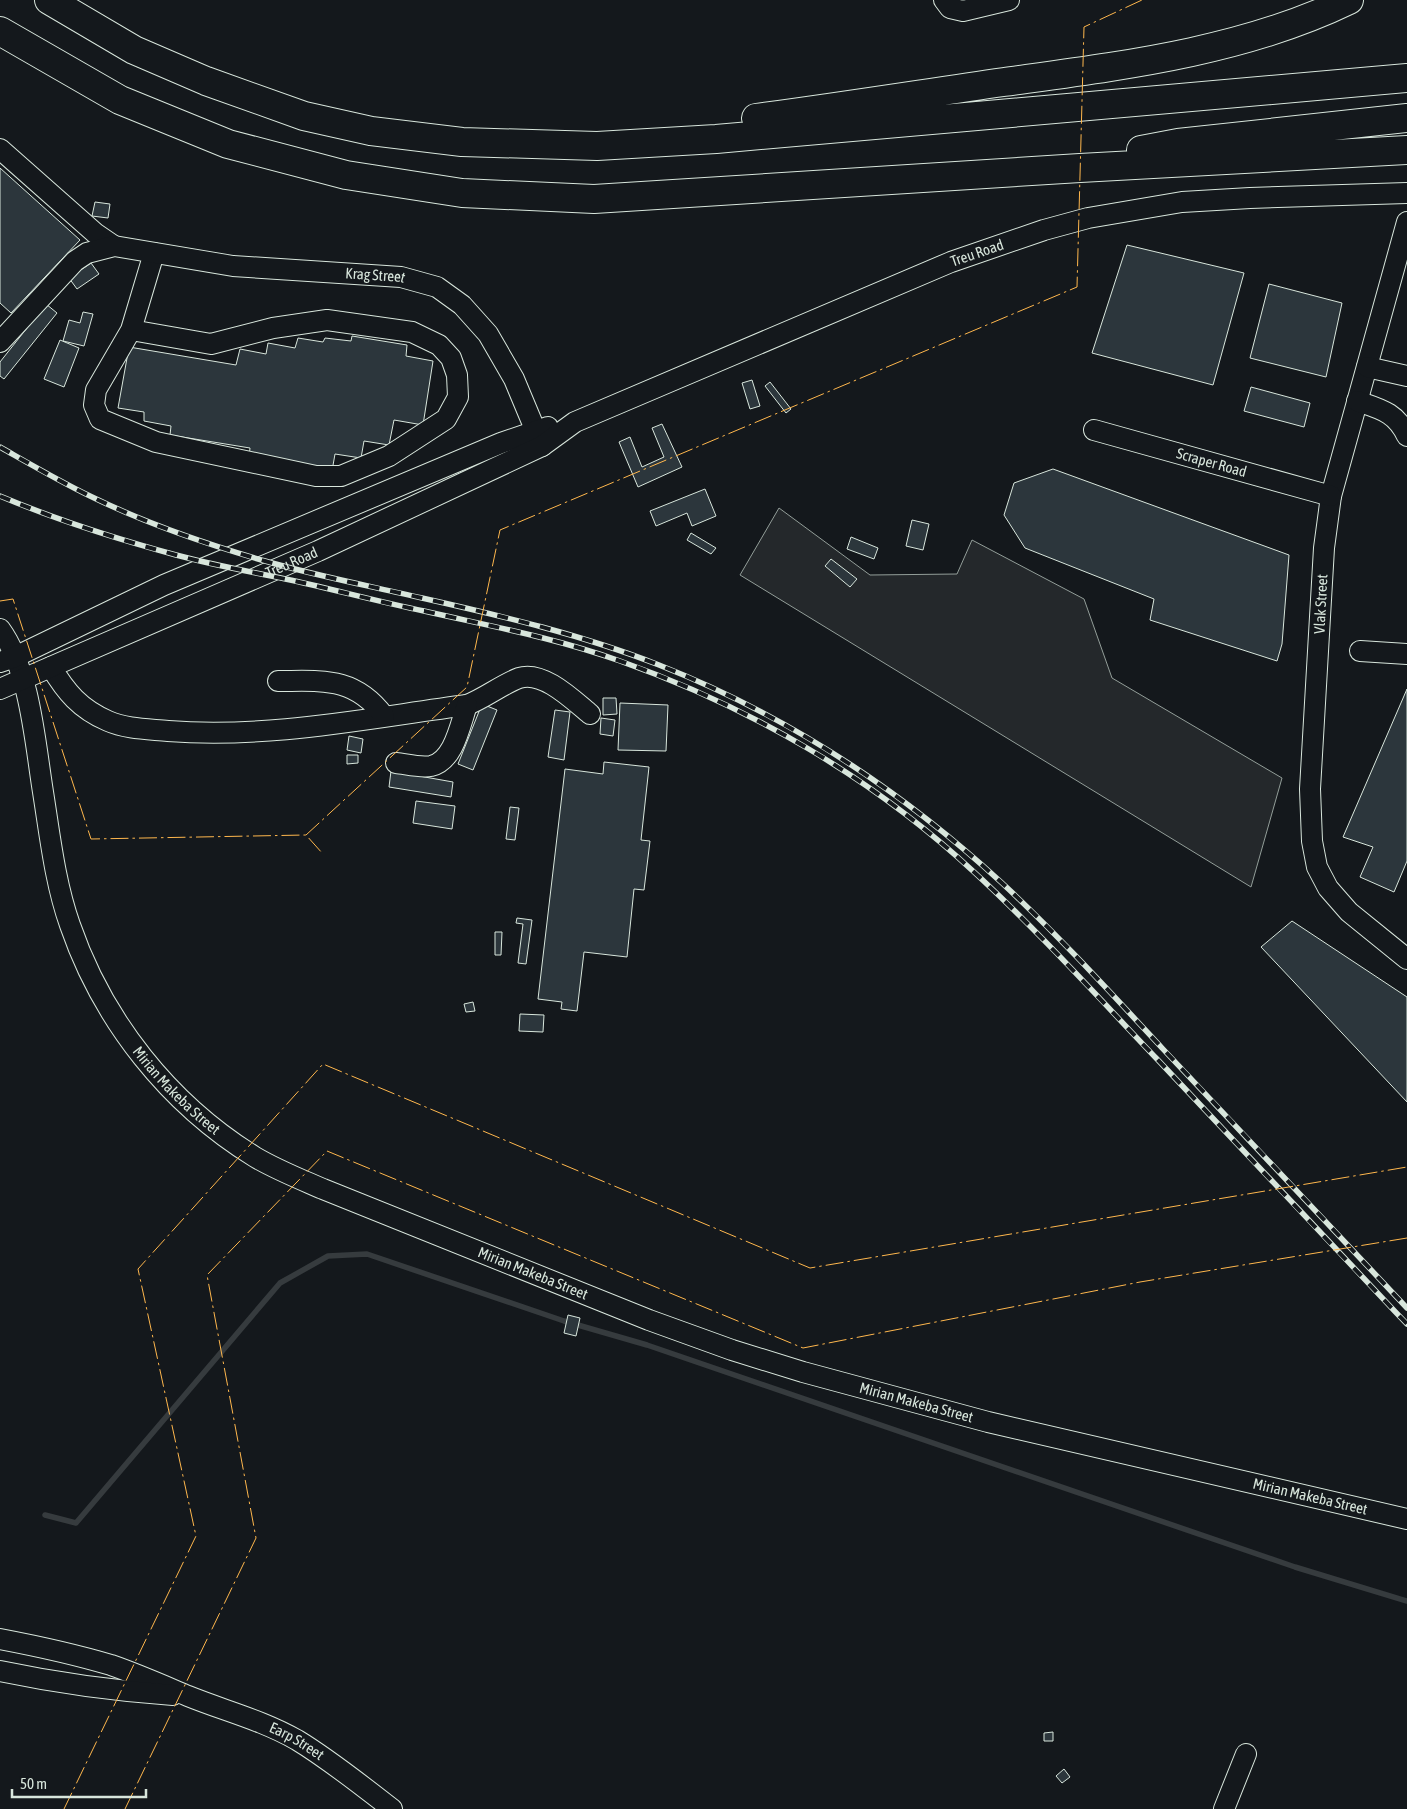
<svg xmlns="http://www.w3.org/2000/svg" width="1407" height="1809" font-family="'Asap Condensed',sans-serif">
<rect width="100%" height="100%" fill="#14181c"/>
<path fill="#24282b" stroke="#939e99" d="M779,508L870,575L957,574L972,540L1084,599L1112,678L1282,778L1251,887L740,575Z"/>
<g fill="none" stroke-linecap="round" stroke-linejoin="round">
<path stroke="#363b3e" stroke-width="5.5" d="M45,1515L76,1523L280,1283L328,1256L367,1254L564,1321L647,1345L1295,1567L1407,1601"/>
</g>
<path fill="#2c363c" stroke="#d8e6dc" d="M0,168L80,240L11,313L0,303Z
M95,202L110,204L108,218L92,216Z
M1127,245L1244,273L1213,385L1092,353Z
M91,263L99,274L77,289L69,278Z
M1269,284L1342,303L1326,377L1250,358Z
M46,304L57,313L4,379L0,376V362Z
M83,312L93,314L84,346L63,341L69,320L80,323Z
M352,336L407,345L406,356L433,361L423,425L394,420L389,445L364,441L361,458L335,454L332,471L249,457L250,448L170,435L171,426L144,421V412L118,408L129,347L236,365L240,349L266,354L268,343L295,348L298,338L323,342L325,338L351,341Z
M60,340L79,348L64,387L44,379Z
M752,380L760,406L750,409L742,383Z
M770,382L791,409L786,413L765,386Z
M1251,387L1310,403L1304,427L1244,411Z
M662,424L682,467L638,487L619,442L630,437L642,467L664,457L652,428Z
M1053,469L1289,555L1282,644L1277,661L1150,620L1154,599L1025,548L1004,515L1014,483Z
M705,489L716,516L692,526L687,513L656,526L650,511Z
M912,520L929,524L923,550L906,546Z
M691,533L716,548L711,554L687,540Z
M851,537L878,548L874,559L847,549Z
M831,559L857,579L850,587L825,566Z
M1407,689V861L1394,892L1360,877L1373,847L1343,837Z
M603,698H616L617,714L603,715Z
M620,703L668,705L666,751L618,750Z
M482,704L497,710L473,770L458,764Z
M555,710L570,712L564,760L548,757Z
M601,718L615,720L613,736L600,734Z
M349,736L363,739L361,753L347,750Z
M347,755H358V763L347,764Z
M604,762L649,767L641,840L650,841L644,890L634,889L627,957L584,952L577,1011L561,1009L562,1002L538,999L565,769L603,774Z
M391,771L453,782L451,797L389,787Z
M416,801L455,806L452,829L413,823Z
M510,807L519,808L515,840L506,839Z
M517,918L532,920L526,964L518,963L523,924L516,923Z
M1292,921L1407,997V1102L1261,947Z
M495,932H502L501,955H495Z
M473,1002L475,1011L466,1012L464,1004Z
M520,1014L544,1015L543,1032L519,1031Z
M568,1315L580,1318L576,1336L564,1333Z
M1053,1732V1741H1044V1733Z
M1064,1769L1070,1777L1062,1783L1056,1776Z"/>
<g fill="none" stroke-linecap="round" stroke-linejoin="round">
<defs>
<g id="minor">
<path d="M944,0L950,8L963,11L1009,0"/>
<path d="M0,149L95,233L114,246"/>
<path d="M1407,222L1331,496L1324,548L1310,789L1312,841L1317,867L1328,888L1349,912L1407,959"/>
<path d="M131,330L96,390L94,405L100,419L156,442L316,476H341L389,456L446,419L458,397L457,375L451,358L439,345L412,332L327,320L273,328L211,344L131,330L154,253"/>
<path id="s1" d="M0,342L75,261L87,253L114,246L233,266L401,277L437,287L462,305L488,334L514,379L542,446"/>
<path d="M1367,367L1407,376"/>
<path d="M1357,401C1380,409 1396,412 1407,436"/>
<path id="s2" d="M1094,430L1331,496"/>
<path id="s3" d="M0,629C30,670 35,742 43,792C50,836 55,883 70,925C103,1021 169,1104 255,1157C277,1170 300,1179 323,1189L649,1320L732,1350L803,1372L988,1422L1407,1519"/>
<path d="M1360,651L1407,654"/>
<path d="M0,662L15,657L164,585L501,443L548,427"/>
<path d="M51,667C66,692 80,709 108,721C126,729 148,729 168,731C268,739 368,718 467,705C485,698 501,685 519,678C543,670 573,700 590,714"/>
<path d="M278,681C322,681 354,676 384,716"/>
<path id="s4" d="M0,689L318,551L542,446L575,422L951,262L1044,230L1088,218L1182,202L1250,198L1407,193"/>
<path d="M396,763C406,764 420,768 431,766C454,761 460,725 467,705"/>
<path id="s5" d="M0,1639C37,1646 74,1654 111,1665C137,1674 162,1685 188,1696C225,1711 262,1720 297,1740C330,1760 361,1785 392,1809"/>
<path d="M0,1671C57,1683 116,1691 173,1695"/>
<path d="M1224,1809L1246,1754"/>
</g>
<path id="highway" d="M49,0L134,50L206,81L304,116L371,131L462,142L597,146L716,139L1407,78
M0,31L120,100L228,144L346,175L462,193L594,199L1080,168L1407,150
M756,118C839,107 921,94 1004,82C1120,66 1242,52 1349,0
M1141,150L1178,143L1407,118"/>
</defs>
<use href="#minor" stroke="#d8e6dc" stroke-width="22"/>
<use href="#highway" stroke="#d8e6dc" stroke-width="30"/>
<use href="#minor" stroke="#14181c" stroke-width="20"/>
<use href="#highway" stroke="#14181c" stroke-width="28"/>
<defs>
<path id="rail" d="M0,447C30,464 59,481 90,496C145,523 206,544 265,561C317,576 370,586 422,598C502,616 583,635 659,665C786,715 902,791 1002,883C1058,935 1110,992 1162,1048C1244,1134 1325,1221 1407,1308
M0,496C57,520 117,539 176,555C220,567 265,574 308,584C347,593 385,603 424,611C490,626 556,638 620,661C750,707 873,778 974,872C1038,931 1097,996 1157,1059C1240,1147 1323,1236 1407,1324"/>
</defs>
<use href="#rail" stroke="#d8e6dc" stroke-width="5.5"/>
<use href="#rail" stroke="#14181c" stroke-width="4" stroke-dasharray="11" stroke-linecap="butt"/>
<path stroke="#ffb74d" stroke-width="1" stroke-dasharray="18 4 2.5 4" stroke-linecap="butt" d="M0,601L13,599L91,839L306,835L323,854
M306,835L467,687L500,530L1077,287L1084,27L1142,0
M64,1809L196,1536L138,1269L323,1064L810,1268L1407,1167
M125,1809L256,1538L207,1275L327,1151L803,1348L1140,1282L1407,1238"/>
</g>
<g text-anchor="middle" stroke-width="4" stroke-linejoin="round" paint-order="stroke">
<g font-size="15" fill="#d8e6dc" stroke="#14181c">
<text dy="5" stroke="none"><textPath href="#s4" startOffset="1071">Treu Road</textPath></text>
<text dy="5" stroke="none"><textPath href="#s1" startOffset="416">Krag Street</textPath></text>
<text dy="5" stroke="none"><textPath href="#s2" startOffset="122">Scraper Road</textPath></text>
<text dy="5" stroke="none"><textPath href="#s4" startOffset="318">Treu Road</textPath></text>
<text transform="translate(1321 604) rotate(-87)" y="5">Vlak Street</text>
<text dy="5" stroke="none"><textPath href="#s3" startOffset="505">Mirian Makeba Street</textPath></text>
<text dy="5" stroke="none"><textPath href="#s3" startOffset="910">Mirian Makeba Street</textPath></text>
<text dy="5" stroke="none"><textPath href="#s3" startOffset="1315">Mirian Makeba Street</textPath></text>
<text dy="5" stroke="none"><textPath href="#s3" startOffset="1720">Mirian Makeba Street</textPath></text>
<text dy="5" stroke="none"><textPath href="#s5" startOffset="315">Earp Street</textPath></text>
</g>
</g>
<path d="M12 1789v8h134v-8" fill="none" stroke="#d8e6dc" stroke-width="2.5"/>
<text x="20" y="1789" font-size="15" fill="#d8e6dc" stroke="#14181c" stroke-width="4" paint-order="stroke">50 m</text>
</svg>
